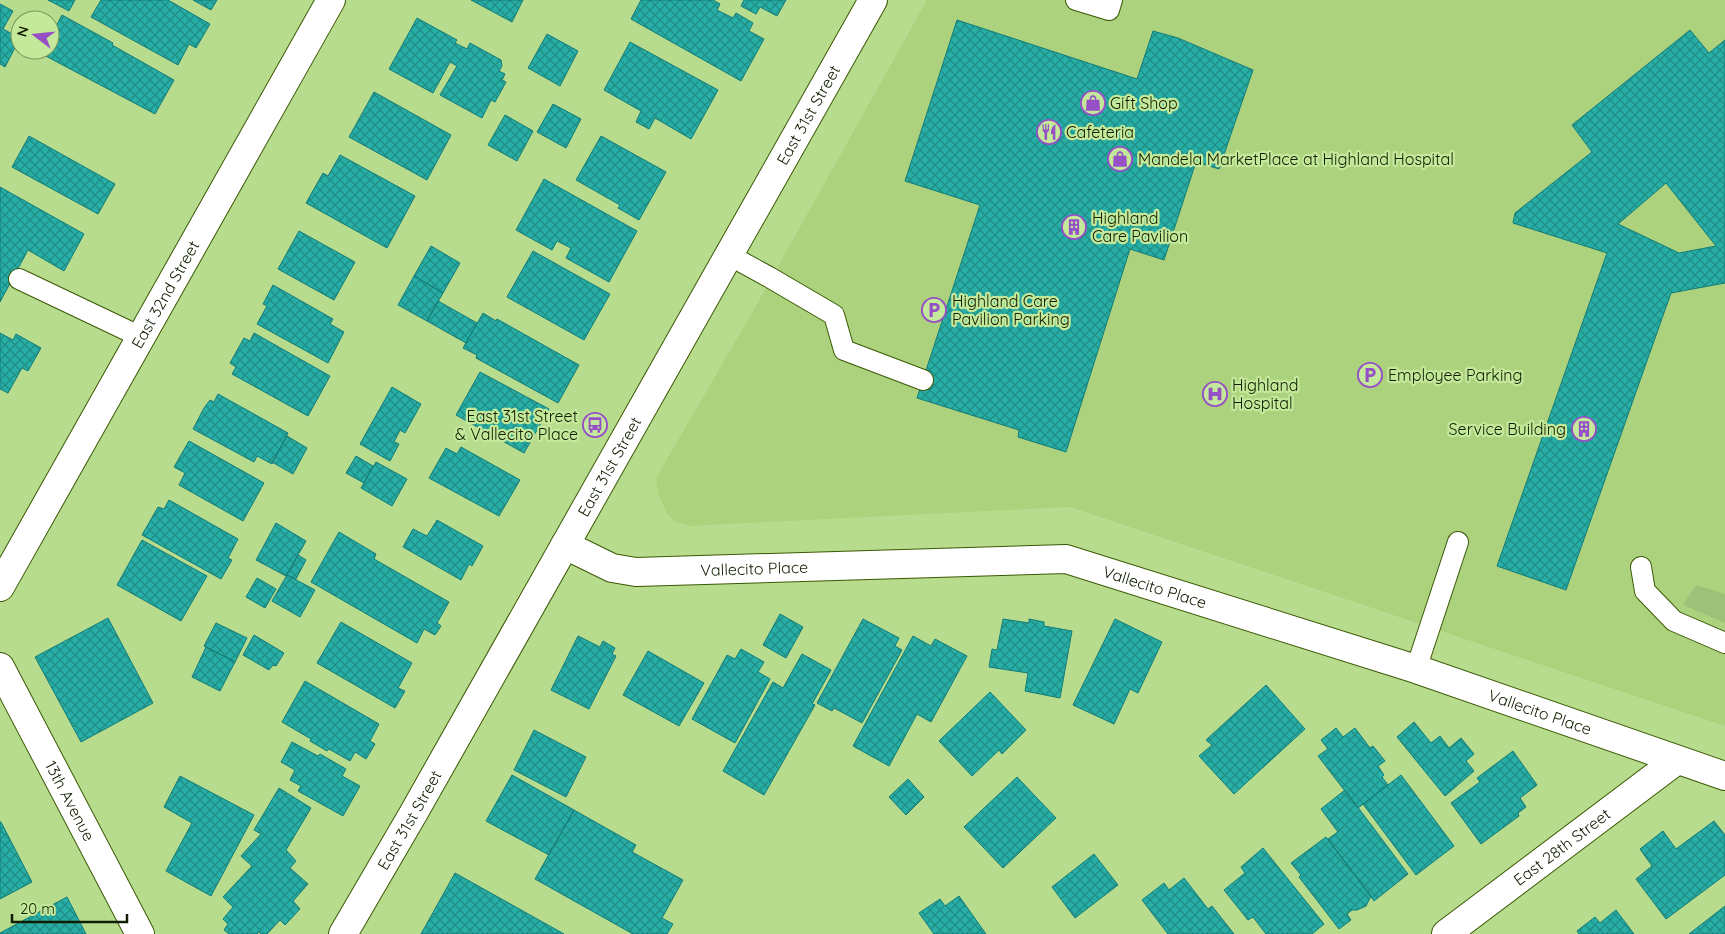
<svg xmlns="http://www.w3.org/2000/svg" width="1725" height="934" font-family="Quicksand,sans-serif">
<defs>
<pattern id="building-cross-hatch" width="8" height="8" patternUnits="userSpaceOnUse" patternTransform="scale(1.25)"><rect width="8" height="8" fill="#27aea6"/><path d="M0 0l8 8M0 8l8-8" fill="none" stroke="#208d85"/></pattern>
</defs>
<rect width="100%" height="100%" fill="#b8dc8e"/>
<path fill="#acd27e" d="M927,0H1725V726L1070,507L689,526L674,521L666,512L658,493L656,478L753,311Z"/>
<path fill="#9fc079" d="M1696,585L1725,594V623L1683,605Z"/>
<path fill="url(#building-cross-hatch)" stroke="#137c77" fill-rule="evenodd" d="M48,0H75L69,11Z
M101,0H168L210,24L196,48L189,44L178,65L91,17Z
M193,0H217L211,10Z
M471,0H523L512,22Z
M641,0H713L720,4L717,10L733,18L736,13L753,23L749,31L764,39L741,81L631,19Z
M744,0H786L777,16L760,7L756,14L741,6Z
M0,4L13,11L3,29L20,38L5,67L0,64Z
M62,15L113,43L112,45L174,80L155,114L42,54L44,50H50V38Z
M417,18L457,40L455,43L467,49L470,43L501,60L502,66L499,71L505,74L502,80L506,82L495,102L491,100L482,118L440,95L457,66L450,62L433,93L389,69Z
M957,20L1137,79L1153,31L1178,38L1253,70L1219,169L1196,162L1164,260L1130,249L1066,452L1018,437L1019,430L917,398L980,205L905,181Z
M1690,30L1709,53L1725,40V283L1671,293L1566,590L1497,566L1607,253L1513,223L1515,213L1592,152L1572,125ZM1666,183L1716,246L1679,253L1618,224Z
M547,34L578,51L560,86L528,68Z
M630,42L718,90L691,139L655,118L649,129L636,122L641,111L604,90Z
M374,92L451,135L427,180L349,137Z
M553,104L581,119L566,148L537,132Z
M505,115L533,131L517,161L488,145Z
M29,136L115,184L98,214L12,167Z
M601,136L666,172L639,220L618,208L620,205L576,180Z
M340,155L415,196L387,248L306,203L323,173L328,176Z
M544,179L637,231L609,282L566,258L571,248L557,241L552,250L516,230Z
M0,187L84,234L64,271L28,250L0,302Z
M299,231L355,262L334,300L278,269Z
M431,246L460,263L443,293L414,276Z
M533,251L610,294L584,340L507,297Z
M414,276L443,293L427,321L398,305Z
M273,285L333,319L330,324L344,332L328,363L257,324L267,306L263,304Z
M438,301L477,323L466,343L427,321Z
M483,313L496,321L497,319L579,365L558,403L476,358L477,355L463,348Z
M0,333L13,340L16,334L41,348L28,371L22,368L8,393L0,389Z
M254,333L330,376L308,416L232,374L236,367L230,363L244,338L250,341Z
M480,372L549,409L524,453L456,415Z
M392,387L421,404L405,433L400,430L394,442L399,444L390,461L360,444Z
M218,394L288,433L272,464L257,456L254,462L193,429L204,408L210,400L214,402Z
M287,436L307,448L293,474L272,462Z
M189,441L264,483L243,521L179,485L185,473L174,467Z
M461,447L520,480L499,516L429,478L446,448L457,454Z
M356,456L373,466L364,483L346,473Z
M376,462L407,479L392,506L361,488Z
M169,500L238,539L228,558L232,560L221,579L142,535L158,507L164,509Z
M437,520L483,546L472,566L469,564L461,580L403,547L413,529L427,536Z
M276,523L306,541L286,576L256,560Z
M339,532L376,554L374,559L449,602L437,623L441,626L435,635L424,629L417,643L311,582Z
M142,540L207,576L181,621L117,585Z
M298,555L306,560L296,579L287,575Z
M287,575L315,590L300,617L272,601Z
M257,578L276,589L265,608L246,597Z
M780,614L803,627L786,658L763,645Z
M108,618L153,703L81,742L35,657Z
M863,619L899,638L895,646L902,650L862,723L834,708L832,711L817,703Z
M1003,619L1029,623V619L1044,622V626L1072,631L1060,698L1025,691L1028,673L989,667L992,649L997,650Z
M1115,619L1162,642L1138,693L1130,689L1114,724L1073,705Z
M341,622L412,663L398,688L405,691L395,708L317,663Z
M216,623L247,638L235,662L204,646Z
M254,635L284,653L276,666L273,665L269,670L243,655Z
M578,636L600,647L603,641L615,648L612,654L616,656L589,709L551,690Z
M913,636L931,646L935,639L967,656L931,722L917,714L889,766L853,746Z
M206,647L235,662L220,691L192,677Z
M741,649L764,662L758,672L770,679L735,743L692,719L727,655L735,659Z
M648,651L704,683L679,726L623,695Z
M802,654L831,670L812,704L815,705L764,795L723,771L773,682L783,688Z
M305,681L379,724L370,741L375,744L366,759L355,752L350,761L329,749L327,751L310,741L311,739L282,722Z
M1266,685L1305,729L1234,794L1199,756L1212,745L1206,740Z
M990,692L1026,730L1002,754L999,750L972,776L939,741Z
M1414,722L1431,743L1440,736L1449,748L1461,738L1474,754L1466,761L1474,771L1445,796L1397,737Z
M1336,728L1343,737L1355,728L1370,748L1373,746L1385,761L1378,766L1384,775L1382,777L1388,785L1358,808L1318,756L1328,749L1321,740Z
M534,730L586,757L566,797L514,770Z
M292,742L318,756L320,754L346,769L342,776L360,786L343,816L298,791L301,786L290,780L295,770L281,762Z
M1513,751L1537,785L1520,798L1526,807L1518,813L1519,816L1481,844L1451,803L1480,782L1477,778Z
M512,775L574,810L549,855L486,821Z
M1401,775L1454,846L1416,875L1363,804Z
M180,776L254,815L211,896L166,871L192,823L164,807Z
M1017,777L1056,818L1003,868L964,827Z
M908,779L924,797L906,815L889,797Z
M279,788L311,808L286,850L296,861L290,868L308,884L293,901L300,909L285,925L280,920L267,934H261L259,932L257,934H229L224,930L228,924L223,919L233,907L223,897L252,866L241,856L261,834L254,830Z
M1345,790L1408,874L1374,901L1328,839L1338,832L1321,809Z
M574,810L636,845L632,852L683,880L662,918L673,924L667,934H633L535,879Z
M1714,821L1725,835V875L1666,919L1636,879L1652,866L1640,849L1663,831L1676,849Z
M0,822H1L32,882L0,899Z
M1326,837L1371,896L1366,906L1357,910H1352L1347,914L1351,920L1339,929L1299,877L1301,875L1291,863Z
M1263,848L1324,924L1312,934H1266L1253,917L1248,920L1224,890L1245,873L1241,867Z
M1094,854L1118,885L1075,918L1052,887Z
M455,873L564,934H421Z
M1184,878L1208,909L1212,906L1234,934H1168L1142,900L1164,883L1169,890Z
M959,896L986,934H934L919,913L940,899L945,906Z
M67,897L86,934H0V933Z
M1725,906V934H1689Z
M1616,910L1634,934H1579L1577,931L1595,917L1600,923Z"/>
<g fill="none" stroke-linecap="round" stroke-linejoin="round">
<defs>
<path id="lane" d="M1076,0L1109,10L1112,0
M729,255L769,277L834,315L844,350L923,380
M19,279L141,337
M1641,567L1645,591L1674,621L1725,643
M1416,669L1458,542"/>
<g id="street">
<path id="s1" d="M565,545L612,568L636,572L1066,559L1416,669L1725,776"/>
<path id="s2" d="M0,587L331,0"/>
<path id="s3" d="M0,667L140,934"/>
<path id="s4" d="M343,934L413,814L873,0"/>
<path id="s5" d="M1446,934L1677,760"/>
</g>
</defs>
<use href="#lane" stroke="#3b5904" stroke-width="22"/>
<use href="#street" stroke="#3b5904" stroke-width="30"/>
<use href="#lane" stroke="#fff" stroke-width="20"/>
<use href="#street" stroke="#fff" stroke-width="28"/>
</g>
<defs>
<symbol id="shop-ring" viewBox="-11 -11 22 22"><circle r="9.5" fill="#c5e99b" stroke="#9550c5" stroke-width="1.5"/><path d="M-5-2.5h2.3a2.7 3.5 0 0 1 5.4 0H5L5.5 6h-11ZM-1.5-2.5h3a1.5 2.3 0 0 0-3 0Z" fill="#9550c5"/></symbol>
<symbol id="restaurant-ring" viewBox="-11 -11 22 22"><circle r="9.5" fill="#c5e99b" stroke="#9550c5" stroke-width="1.5"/><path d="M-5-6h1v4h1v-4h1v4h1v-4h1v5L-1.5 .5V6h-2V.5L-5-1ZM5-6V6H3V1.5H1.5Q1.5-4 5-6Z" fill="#9550c5"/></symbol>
<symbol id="building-ring" viewBox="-11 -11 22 22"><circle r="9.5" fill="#c5e99b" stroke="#9550c5" stroke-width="1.5"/><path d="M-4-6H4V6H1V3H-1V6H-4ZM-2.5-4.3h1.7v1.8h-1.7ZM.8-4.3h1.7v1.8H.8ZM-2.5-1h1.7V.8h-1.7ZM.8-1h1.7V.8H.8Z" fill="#9550c5"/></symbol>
<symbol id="parking-ring" viewBox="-11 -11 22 22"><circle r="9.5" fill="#c5e99b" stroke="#9550c5" stroke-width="1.5"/><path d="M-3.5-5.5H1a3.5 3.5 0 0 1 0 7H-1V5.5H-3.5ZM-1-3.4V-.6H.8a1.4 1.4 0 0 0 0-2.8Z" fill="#9550c5"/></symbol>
<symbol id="hospital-ring" viewBox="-11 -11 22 22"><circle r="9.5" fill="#c5e99b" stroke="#9550c5" stroke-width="1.5"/><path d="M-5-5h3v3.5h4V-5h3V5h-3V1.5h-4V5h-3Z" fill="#9550c5"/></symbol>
<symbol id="bus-ring" viewBox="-11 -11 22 22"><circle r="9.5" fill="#c5e99b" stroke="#9550c5" stroke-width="1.5"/><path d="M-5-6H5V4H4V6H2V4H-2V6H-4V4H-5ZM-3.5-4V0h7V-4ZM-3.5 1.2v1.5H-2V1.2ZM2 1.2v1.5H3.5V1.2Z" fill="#9550c5"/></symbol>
</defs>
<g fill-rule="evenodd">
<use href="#shop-ring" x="1079" y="89" width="28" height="28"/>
<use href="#restaurant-ring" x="1035" y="118" width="28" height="28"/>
<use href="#shop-ring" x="1106" y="145" width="28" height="28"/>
<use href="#building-ring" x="1060" y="213" width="28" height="28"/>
<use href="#parking-ring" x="920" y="296" width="28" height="28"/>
<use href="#parking-ring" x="1356" y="361" width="28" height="28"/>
<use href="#hospital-ring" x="1201" y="380" width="28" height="28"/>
<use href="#bus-ring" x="581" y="411" width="28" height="28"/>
<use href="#building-ring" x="1570" y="415" width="28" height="28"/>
</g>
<g text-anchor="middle" stroke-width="4.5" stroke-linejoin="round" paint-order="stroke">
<g font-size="16" fill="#111e01" stroke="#c5e99b" text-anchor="start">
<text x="1110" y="109">Gift Shop</text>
<text x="1066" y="138">Cafeteria</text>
<text x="1138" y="165">Mandela MarketPlace at Highland Hospital</text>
<text x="1092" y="224">Highland<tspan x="1092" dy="18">Care Pavilion</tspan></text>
<text x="952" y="307">Highland Care<tspan x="952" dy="18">Pavilion Parking</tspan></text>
<text x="1388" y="381">Employee Parking</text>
<text x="1232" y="391">Highland<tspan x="1232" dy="18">Hospital</tspan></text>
<text x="578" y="422" text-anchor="end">East 31st Street<tspan x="578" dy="18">&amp; Vallecito Place</tspan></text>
<text x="1566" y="435" text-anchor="end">Service Building</text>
</g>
<g font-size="16" fill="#111e01" stroke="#c5e99b">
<text dy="6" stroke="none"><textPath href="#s4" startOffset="942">East 31st Street</textPath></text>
<text dy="6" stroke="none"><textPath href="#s2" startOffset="336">East 32nd Street</textPath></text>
<text dy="6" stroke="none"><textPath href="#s4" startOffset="538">East 31st Street</textPath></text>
<text dy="6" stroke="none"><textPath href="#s1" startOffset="195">Vallecito Place</textPath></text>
<text dy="6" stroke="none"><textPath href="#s1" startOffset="600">Vallecito Place</textPath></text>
<text dy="6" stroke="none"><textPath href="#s1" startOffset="1005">Vallecito Place</textPath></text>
<text dy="6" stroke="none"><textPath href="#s3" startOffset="151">13th Avenue</textPath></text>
<text dy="6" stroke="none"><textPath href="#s4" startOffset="132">East 31st Street</textPath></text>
<text dy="6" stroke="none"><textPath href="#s5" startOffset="145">East 28th Street</textPath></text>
</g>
</g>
<g transform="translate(35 35) rotate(286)"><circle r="24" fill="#c5e99b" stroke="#7d985d"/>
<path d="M0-4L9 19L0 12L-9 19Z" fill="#9550c5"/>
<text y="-8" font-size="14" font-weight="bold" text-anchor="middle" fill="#111e01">N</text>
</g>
<path d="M12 914v8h115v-8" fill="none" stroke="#111e01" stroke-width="2.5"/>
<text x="20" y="914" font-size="15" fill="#111e01" stroke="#c5e99b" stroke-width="4" paint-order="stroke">20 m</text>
</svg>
